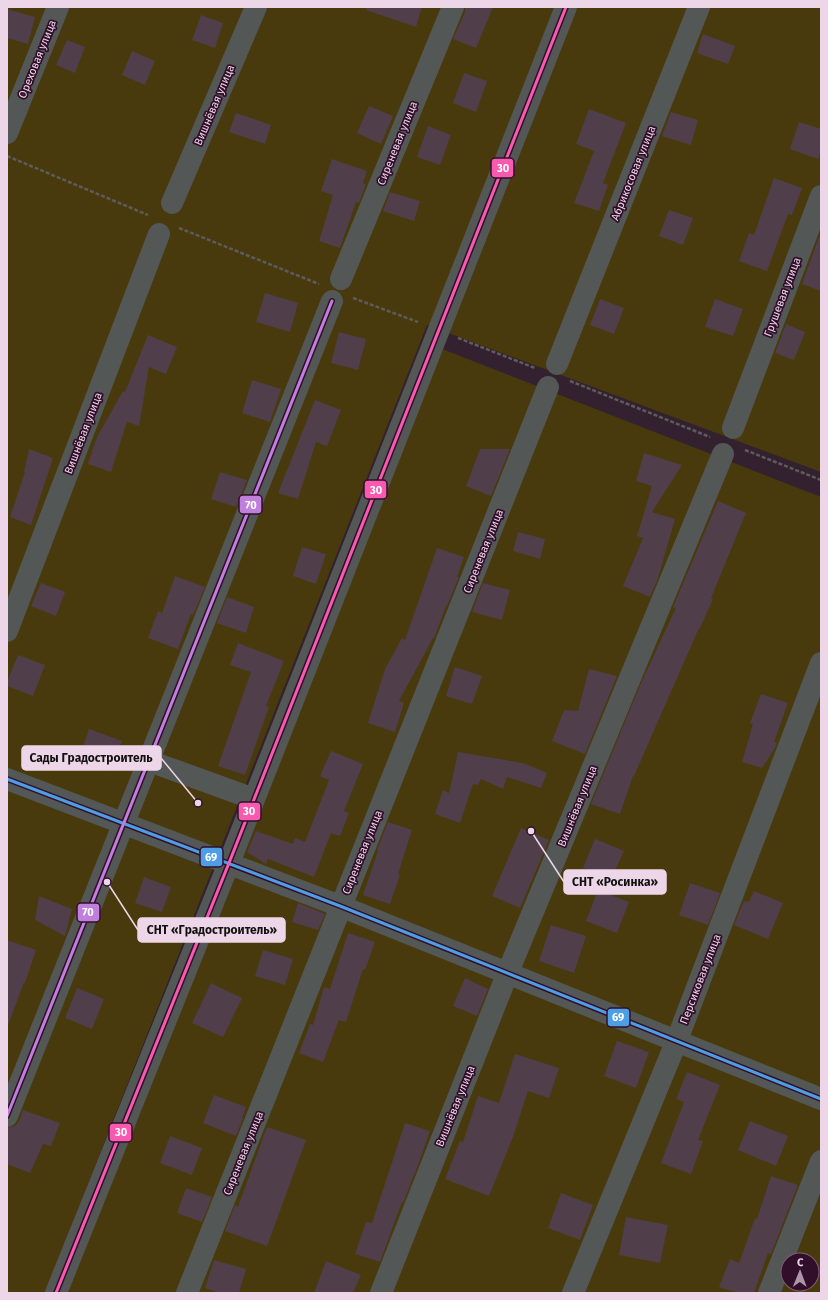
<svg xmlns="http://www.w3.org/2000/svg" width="828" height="1300" font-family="'Fira Sans',sans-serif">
<rect width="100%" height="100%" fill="#342130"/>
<path fill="#483a0d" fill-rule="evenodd" d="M7,7H821V472L427,325L45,1293H7Z
M432,345L821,497V1293H56ZM788,1260H812V1284H788Z"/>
<path fill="#503e4a" d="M367,7H422L416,27L366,10Z
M465,7H493L476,48L453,39L465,12Z
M7,9L35,17L28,44L7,38Z
M201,15L223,23L215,48L192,40Z
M703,34L735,46L728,64L697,53Z
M67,40L85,47L75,73L56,65Z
M132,51L155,61L145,85L122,75Z
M464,73L487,81L476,112L453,103Z
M369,106L393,116L381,144L357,133Z
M589,109L626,123L603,183L608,185L599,211L574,203L594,151L576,144Z
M671,112L698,120L691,145L662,136Z
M236,113L271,125L265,144L229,132Z
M799,122L821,129V150L818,159L790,149Z
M428,126L451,135L440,165L417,157Z
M332,159L367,171L363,183L366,184L359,203L356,202L340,248L319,241L333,195L321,191Z
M774,178L802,188L792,215L788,214L767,271L739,261L749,233L754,235Z
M390,192L420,201L414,221L383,211Z
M669,210L693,218L683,245L659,236Z
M819,237H821V291L802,284Z
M265,293L298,303L290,332L256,322Z
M600,299L624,308L614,334L590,325Z
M715,299L743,309L733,336L705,327Z
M786,324L805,332L794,360L775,353Z
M339,332L366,339L358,370L331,363Z
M148,335L177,347L166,374L149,367L139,426L127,422L111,472L88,464L97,437L123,391L125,392Z
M252,380L281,389L270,422L242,413Z
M315,400L341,410L327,446L316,442L298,499L278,493Z
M29,449L53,458L31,525L10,517L25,472H24Z
M480,449H510L491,496L466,486Z
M644,453L682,465L652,512L675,519L658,578L650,597L623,586L643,538L637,536L652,486L636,481Z
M220,472L247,480L236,507L211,499Z
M718,501L746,513L711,598L713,599L700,628H699L634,776H633L620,814L591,804L641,683L676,608L673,607Z
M518,532L545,539L540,559L513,551Z
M302,547L326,554L316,584L293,576Z
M437,548L464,557L457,577H459L447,606H446L434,638H433L399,701L404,703L395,732L368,723L385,669L402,638L405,640Z
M175,576L205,587L193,615L191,614L178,649L148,638L158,611L162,613Z
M41,583L65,592L56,616L31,606Z
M483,583L510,590L502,620L472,612Z
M227,597L254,607L246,633L217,623Z
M238,643L284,661L266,706L269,707L245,775L218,766L251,672L230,665Z
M18,655L45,665L33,696L7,686V682Z
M455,667L482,676L472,704L446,696Z
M589,669L617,676L585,754L552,741L564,710L578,711Z
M761,694L788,703L774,742L777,743L775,748L762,768L742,762L753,724L750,723Z
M89,729L122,741L111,771L79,759Z
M331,751L363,764L344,811L349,813L340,836L331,833L314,877L268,859L266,864L247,852L256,831L293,844L295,838L305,842L329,780L320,776Z
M458,752L523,763L547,773L541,788L507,777L503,789L481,779L478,785L473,784L460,823L435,814L443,790L449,793Z
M388,822L412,830L398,874L400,875L390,904L363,895L378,851L377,850Z
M521,828L549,840L520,908L492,896Z
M595,839L624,851L611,879L583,868Z
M144,877L171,887L162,912L135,903Z
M690,883L720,893L708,925L679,915Z
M598,890L629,902L617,933L586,921Z
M754,891L783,903L768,939L734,925L744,901L749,902Z
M39,896L72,909L65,936L35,920Z
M298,903L325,914L318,930L292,922Z
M551,925L586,936L574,973L539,961Z
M348,933L375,942L365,970L363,969L346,1022L339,1020L323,1062L299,1053L310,1024L313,1025L324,987L330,989Z
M7,940L36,950L25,983L24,982L9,1023H7Z
M263,950L293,959L285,985L255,976Z
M465,978L488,989L477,1016L453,1006Z
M211,983L242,998L223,1037L192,1023Z
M77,988L104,999L92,1029L65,1018Z
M617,1041L649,1052L636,1088L604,1076Z
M515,1054L559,1068L549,1098L528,1091L513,1137L489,1196L445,1179L460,1141L463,1142L478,1096L499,1103Z
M687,1072L720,1085L698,1140L703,1141L691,1174L661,1163L684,1102L676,1099Z
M214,1095L246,1107L242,1118H243L236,1136L203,1123Z
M23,1110L60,1123L51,1146L43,1144L30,1173L7,1164V1128L15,1126L19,1121Z
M750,1121L788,1136L776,1166L738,1150Z
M405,1123L430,1131L418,1165L403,1203L402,1202L380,1262L355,1254L366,1222L372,1223Z
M267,1127L306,1140L267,1246L225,1231L235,1205L238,1207Z
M170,1136L202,1148L192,1175L160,1163Z
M771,1176L798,1185L771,1254L768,1253L754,1293H739L719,1287L730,1259L739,1263L755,1218L757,1219Z
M186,1188L212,1197L202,1222L177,1213Z
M561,1193L593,1205L580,1240L548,1228Z
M626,1217L668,1225L660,1263L619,1255Z
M214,1260L246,1269L239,1293H220L205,1288Z
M326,1261L361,1275L353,1293H314Z"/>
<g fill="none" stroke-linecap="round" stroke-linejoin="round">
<path stroke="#5e5b5d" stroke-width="2.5" stroke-dasharray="4 2" stroke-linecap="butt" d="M7,156L148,215
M179,228L319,284
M353,298L418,322
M458,338L535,368
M570,381L710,437
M745,450L821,480"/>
<path stroke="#535755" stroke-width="22" d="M7,133L58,7
M172,203L256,7
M341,279L453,7
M557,364L699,7
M733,428L821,196
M7,631L159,234
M149,761L254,799
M7,779L340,906L821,1099
M7,1116L332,301
M56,1293L229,863L566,7
M187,1293L548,387
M381,1293L508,972L723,454
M573,1293L677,1040L821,663
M769,1293L821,1161"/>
<defs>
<path id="bus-1" d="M7,779L340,906L821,1099"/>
<path id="bus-2" d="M7,1116L332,301"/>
<path id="bus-3" d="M56,1293L229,863L566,7"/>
</defs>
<use href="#bus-1" stroke="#310f2b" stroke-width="6"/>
<use href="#bus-2" stroke="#310f2b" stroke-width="6"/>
<use href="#bus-3" stroke="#310f2b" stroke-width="6"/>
<use href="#bus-1" stroke="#4d9ee5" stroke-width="3"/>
<use href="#bus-2" stroke="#c07fdc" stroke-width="3"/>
<use href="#bus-3" stroke="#f75aaf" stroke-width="3"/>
</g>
<g text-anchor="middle" stroke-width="3.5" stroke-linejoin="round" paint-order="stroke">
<g font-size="11" fill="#edd6e7" stroke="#310f2b">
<text transform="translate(37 59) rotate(-68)" y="4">Ореховая улица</text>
<text transform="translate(214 105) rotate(-67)" y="4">Вишнёвая улица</text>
<text transform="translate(397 143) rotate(-68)" y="4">Сиреневая улица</text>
<text transform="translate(633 173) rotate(-68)" y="4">Абрикосовая улица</text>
<text transform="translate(782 297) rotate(-69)" y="4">Грушевая улица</text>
<text transform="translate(83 433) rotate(-69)" y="4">Вишнёвая улица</text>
<text transform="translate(483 551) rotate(-68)" y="4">Сиреневая улица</text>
<text transform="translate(577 806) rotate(-68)" y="4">Вишнёвая улица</text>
<text transform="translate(362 852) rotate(-68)" y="4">Сиреневая улица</text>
<text transform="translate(700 979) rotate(-69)" y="4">Персиковая улица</text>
<text transform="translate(455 1106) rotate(-68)" y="4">Вишнёвая улица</text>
<text transform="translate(243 1153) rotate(-68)" y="4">Сиреневая улица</text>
</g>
</g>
<path fill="none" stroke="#edd6e7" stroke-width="1.5" d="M198 803L161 758M531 831L564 882M107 882L138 930"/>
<g fill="#edd6e7" stroke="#310f2b" stroke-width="1.5">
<circle cx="198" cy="803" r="4"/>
<circle cx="531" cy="831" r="4"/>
<circle cx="107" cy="882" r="4"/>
</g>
<g fill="#edd6e7" stroke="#edd6e7" stroke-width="1.5">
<rect x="22" y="746" width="139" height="24" rx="4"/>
<rect x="564" y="870" width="102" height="24" rx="4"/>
<rect x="138" y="918" width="147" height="24" rx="4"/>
</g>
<g font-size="12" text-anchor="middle" font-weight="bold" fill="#111">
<text x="91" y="762">Сады Градостроитель</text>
<text x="615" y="886">СНТ «Росинка»</text>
<text x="212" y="934">СНТ «Градостроитель»</text>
</g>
<g stroke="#310f2b" stroke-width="1.5">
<rect x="491" y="158" width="23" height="20" rx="4" fill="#f75aaf"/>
<rect x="364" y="480" width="23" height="19" rx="4" fill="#f75aaf"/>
<rect x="239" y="495" width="23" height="19" rx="4" fill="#c07fdc"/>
<rect x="238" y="802" width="23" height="19" rx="4" fill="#f75aaf"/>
<rect x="200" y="847" width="23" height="20" rx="4" fill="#4d9ee5"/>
<rect x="77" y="903" width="23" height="19" rx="4" fill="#c07fdc"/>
<rect x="607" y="1008" width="23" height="19" rx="4" fill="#4d9ee5"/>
<rect x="109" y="1123" width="23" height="19" rx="4" fill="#f75aaf"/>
</g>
<g font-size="11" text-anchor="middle" font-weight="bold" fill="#fff">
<text x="503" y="172">30</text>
<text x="376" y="494">30</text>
<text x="251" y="509">70</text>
<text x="249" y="815">30</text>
<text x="211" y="861">69</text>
<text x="88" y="916">70</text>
<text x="618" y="1021">69</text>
<text x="121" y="1136">30</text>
</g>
<rect width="828" height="1300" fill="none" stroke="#edd6e7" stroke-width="16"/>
<g transform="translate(800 1272) rotate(1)"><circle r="19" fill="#310f2b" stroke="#7c5f76"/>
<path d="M0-3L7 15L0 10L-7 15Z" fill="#ac97a7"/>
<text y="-6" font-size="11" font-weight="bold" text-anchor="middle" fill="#edd6e7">С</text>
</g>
</svg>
